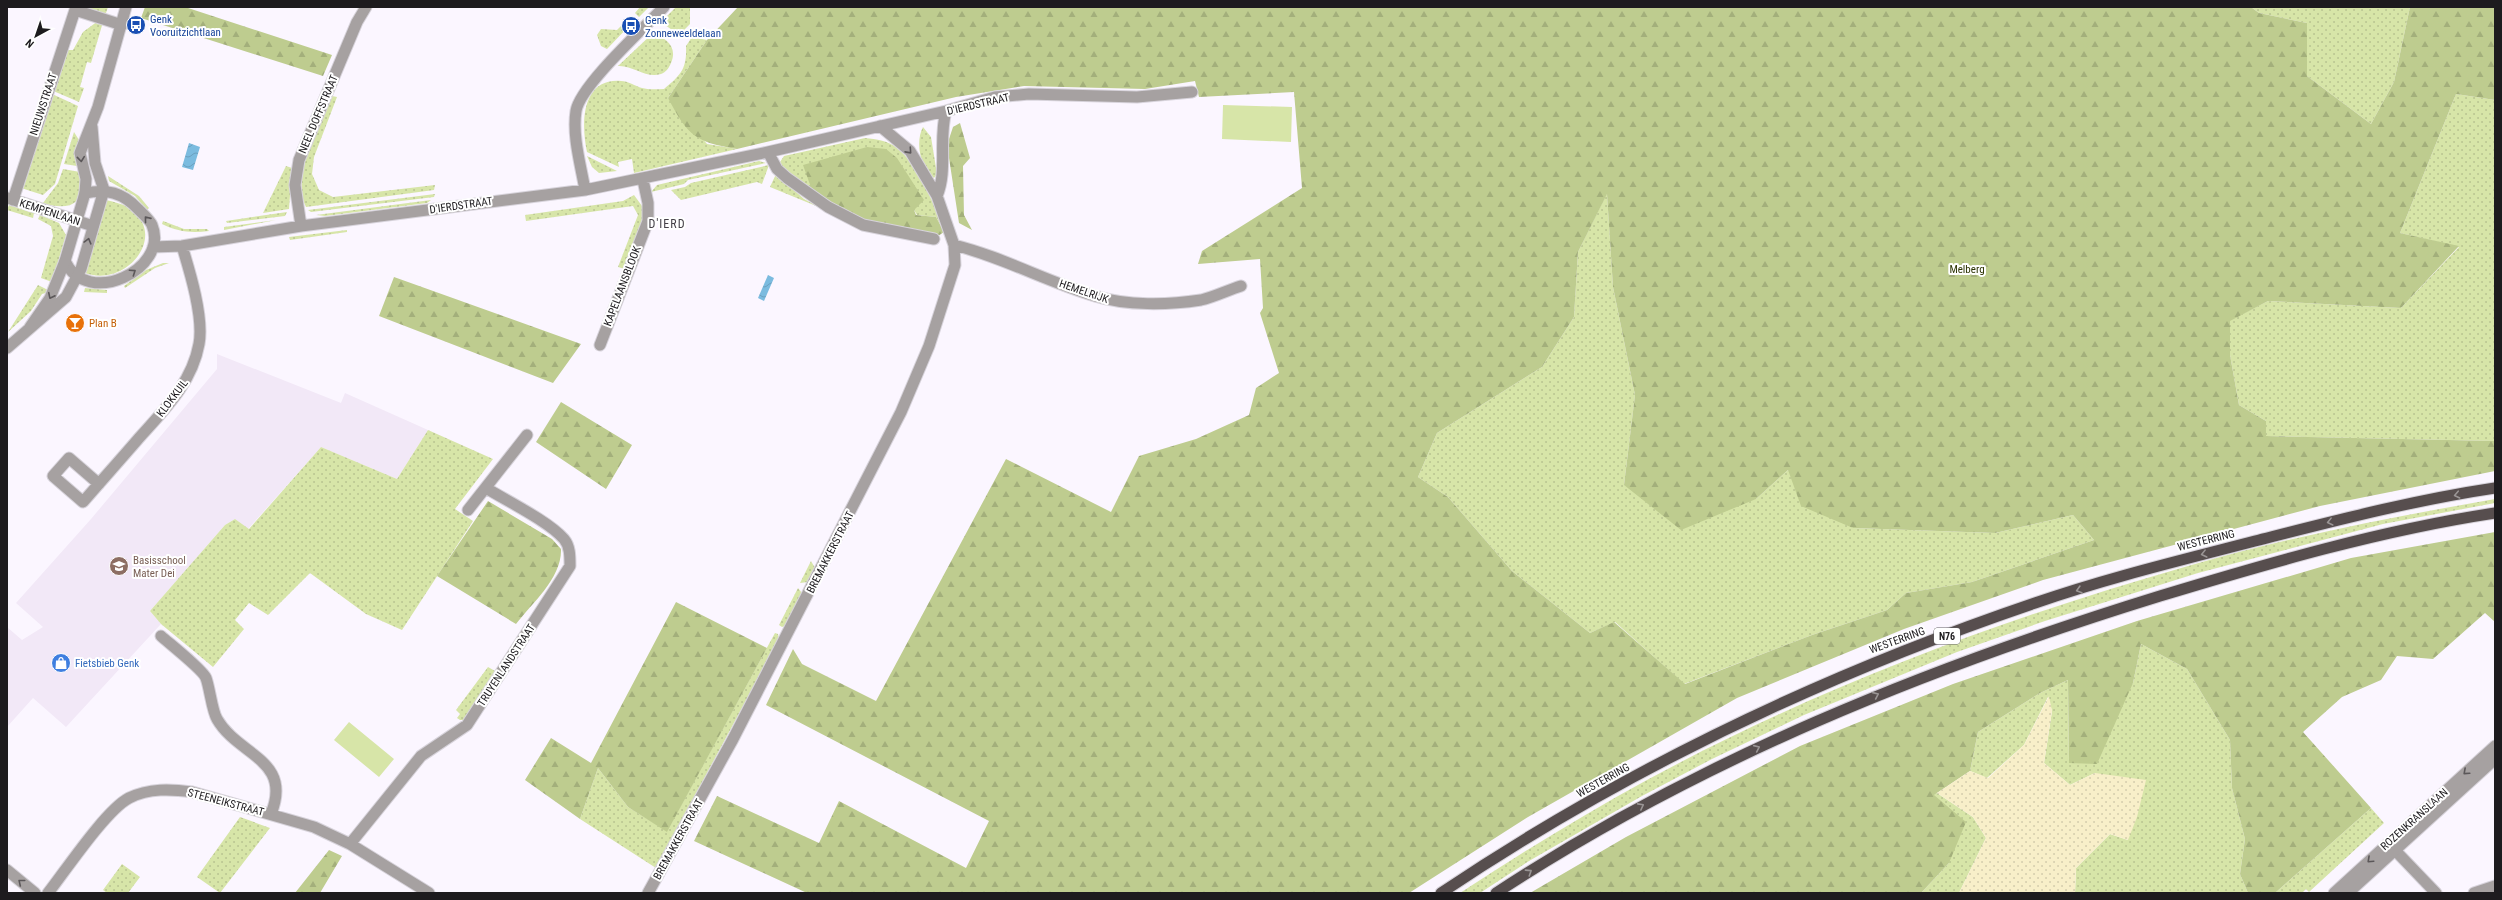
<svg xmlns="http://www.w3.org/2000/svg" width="2502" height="900" font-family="'Roboto Condensed',sans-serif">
<defs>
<pattern id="grass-dots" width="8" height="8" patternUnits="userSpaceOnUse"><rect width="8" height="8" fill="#d7e5a8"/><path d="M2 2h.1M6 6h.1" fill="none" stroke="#b8c490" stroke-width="1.8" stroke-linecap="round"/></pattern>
<pattern id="forest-firs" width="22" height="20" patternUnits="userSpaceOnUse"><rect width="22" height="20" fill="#becc8f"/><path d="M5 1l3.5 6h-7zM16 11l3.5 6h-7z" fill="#a3af7b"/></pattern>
<pattern id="sand-dots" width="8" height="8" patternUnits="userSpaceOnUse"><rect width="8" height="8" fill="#f8efc9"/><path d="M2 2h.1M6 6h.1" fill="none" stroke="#d4ccac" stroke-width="1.8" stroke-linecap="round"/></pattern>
<pattern id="water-waves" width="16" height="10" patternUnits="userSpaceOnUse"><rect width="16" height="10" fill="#7bbbdf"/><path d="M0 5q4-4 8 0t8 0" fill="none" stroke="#6aa0bf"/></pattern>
</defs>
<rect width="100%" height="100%" fill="#fbf6ff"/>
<path fill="#f2e8f7" d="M217,354L341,403L345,393L428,430L397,479L321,447L248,529L235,519L225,525L150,611L161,624L66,727L33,698L7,727V627L22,640L43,627L16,603L91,519L217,369Z"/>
<path fill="url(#grass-dots)" d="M80,7H108L105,16Z
M640,7H649L639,17L635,13Z
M676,7H690V24L679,35L661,22Z
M2251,7H2410L2394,82L2371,124L2307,76V23L2259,13Z
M98,21L103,22L91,63L87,62L80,87L84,88L79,102L51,90L65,50H73L83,32Z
M625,22L629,26L607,49L601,46L597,35L601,29L617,30Z
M653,33C666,38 678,47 671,63C669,68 666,72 661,74C646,79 633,65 618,66Z
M692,37L707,40L668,98L707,144L737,149L634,173L632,159L618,162L619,167L587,152C581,124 581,78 621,81C628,81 635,86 642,88C649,90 657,89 664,89C681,75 687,69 686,46Z
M50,93L78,106L55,184L43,195L21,188Z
M2456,94L2495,100V441L2266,436V421L2239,405L2230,355V320L2268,301L2401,308L2459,247L2400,233Z
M332,96L337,97L314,157L312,174L319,190L333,197L435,185L434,190L306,207C290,177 320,124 332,96Z
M923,127L931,137L937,174L934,178C920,168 915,142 923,127Z
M74,132L79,140L76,152L77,166L64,164Z
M865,138C876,139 889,141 897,148C917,163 937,209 944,232L936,217L917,215L914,210L813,193L780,167V162L784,156Z
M587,156L617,171L599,173L592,167Z
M759,161L766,163L688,180L684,184L651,192L657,185Z
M769,165L762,184L757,182L681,200L671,190L685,187L691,183Z
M286,166L292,168L289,209L263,213Z
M63,169L80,172C88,203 70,212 43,203L58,183Z
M776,174L804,199L821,208L770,187Z
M108,176L139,196L149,208L147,210L135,196L109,181Z
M1607,193L1613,287L1635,395L1624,485L1756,499L1788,470L1853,528L1995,533L2073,515L2094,540L1972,582L1906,593L1887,610L1812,635L1684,684L1615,622L1590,633L1512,571L1448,497L1418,477L1437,433L1542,367L1574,317L1578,252Z
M435,194L434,197L311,212L308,210Z
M634,195L642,206L644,217L625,269L618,267L638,215L633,206L526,221L525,215L623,201Z
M106,200C114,202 124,204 131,209C169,238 123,290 83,272Z
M431,200L427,203L325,216L316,215Z
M9,205L34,213L33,218L7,210Z
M287,212L285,216L227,223L226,221Z
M40,215L59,223L66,235L52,282L41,278L53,236L51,226L38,219Z
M276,220L224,230V227Z
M163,221L184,229H207L209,231C191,233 178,232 162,224Z
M347,230V232L290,240L289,237Z
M163,263H169L155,268L125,288L124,286L146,270Z
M38,285L50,291L49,292L42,294L31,311L8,332Z
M85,288L107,290V293L84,292Z
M428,430L493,459L455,509L473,521L402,630L366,614L310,573L268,615L249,603L235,620L244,629L213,667L161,624L150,611L225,525L235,519L249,529L321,447L397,479Z
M2495,499V503L2383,524L2198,573L2045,621L1957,652L1804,715L1712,759L1642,796L1529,861L1480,893H1460C1521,853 1583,815 1647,780C1817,688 2002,619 2188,566C2289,537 2392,517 2495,499Z
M811,561L815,568L808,582L800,583Z
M798,588L802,593L785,626L782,627L779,625Z
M775,633L778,634L779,639L656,868L580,819L598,768L628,807L667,831Z
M2141,644L2187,669L2230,740L2232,788L2245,839L2240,874L2248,893H2075L2076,868L2110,834L2128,840L2095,773L2070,785L2044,763L2052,711L2048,697L2024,745L1987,778L1970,771L1978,732L2040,693L2068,680L2069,763L2133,683Z
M488,667L495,671L464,720H460L457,718L460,714L456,710Z
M1937,793L1973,817L1986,838L1959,893H1921L1949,863L1933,795Z
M2371,808L2384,823L2309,892L2306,889L2302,893H2275Z
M240,817L270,828L220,893L197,877Z
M122,864L140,877L128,893H107L103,890Z"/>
<path fill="url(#forest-firs)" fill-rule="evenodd" d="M145,7H185L332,55L323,76L141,18Z
M738,7H2251L2259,13L2307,23V76L2371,124L2394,82L2410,7H2495V100L2456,94L2400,233L2459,246L2401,308L2268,301L2230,321V355L2239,405L2266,421V436L2495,441V471L2320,506L2043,580L1904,629L1737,698L1528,817L1409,893H807L694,841L717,796L819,843L839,801L966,868L989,821L766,705L793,649L802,664L876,701L1006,459L1111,512L1139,456L1196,439L1249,415L1256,388L1279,373L1260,313L1263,308L1260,259L1198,264L1202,251L1302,188L1294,92L1199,97L1195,81L1145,89L1024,86L956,97L737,149C695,142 688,136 668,98L707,40ZM1607,194L1613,287L1635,395L1624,485L1681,530L1756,499L1788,470L1801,506L1853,528L1995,533L2073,515L2094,540L1972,582L1906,593L1887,610L1812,635L1685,684L1614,622L1590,633L1512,571L1448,497L1418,477L1437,433L1542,367L1574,317L1578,252Z
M960,123L970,158L963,166L964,215L972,230L959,223L947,145L953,127Z
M867,147L886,149L897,158L924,200L914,210L916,215L936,217L944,232L938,236L864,221L813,193L803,165Z
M394,277L581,344L553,383L379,316Z
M561,402L632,445L606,489L536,442Z
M488,501L552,539L561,549C562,578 532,603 516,624L437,576Z
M2495,532V622L2485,613L2433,659L2397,656L2381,680L2342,697L2303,732L2371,808L2275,893H2248L2240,874L2245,839L2232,788L2230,740L2187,669L2141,644L2133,683L2097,764L2069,763L2068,680L2040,693L1978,732L1970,771L1934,795L1966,822L1949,863L1921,893H1530L1626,837L1800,746L1953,684L2137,621L2351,558Z
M676,602L767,648L667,832L628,807L598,768L580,819L525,780L551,738L591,763Z
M329,850L342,856L320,893H295Z"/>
<path fill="url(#sand-dots)" d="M2049,696L2052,711L2044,763L2070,785L2095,773L2146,780L2137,817L2128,840L2110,834L2076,868L2075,893H1959L1986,838L1973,817L1937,793L1970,771L1988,778L2024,745Z"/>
<path fill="#d7e5a8" d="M1223,105L1292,107L1291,142L1222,139Z
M349,722L394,759L379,777L334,740Z"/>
<path fill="url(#water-waves)" d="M189,143L200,147L193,170L182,167Z
M768,275L774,278L764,301L758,298Z"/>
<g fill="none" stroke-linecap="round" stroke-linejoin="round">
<defs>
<path id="minor" d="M768,152L777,169L787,178L828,207L863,225L934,239
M585,190C581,166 572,136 576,111C580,86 644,28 664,7
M937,196C948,170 938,140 946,111
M8,198L93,226
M13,200L75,10L122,25
M301,226L295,185L299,160L357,22L366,7
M954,245C1003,257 1047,282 1095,296C1127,306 1168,305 1201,300C1214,297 1228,290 1241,286
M153,247L182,246L301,226L585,190L768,152L946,111L995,97L1029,94L1137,97L1192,92
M65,261C87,309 170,269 152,225C150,220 142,213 138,209C122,192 107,189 85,193
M600,345L648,221V203L643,180
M99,484L69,458L53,476L83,502C102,480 121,459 139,438C164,410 192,383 199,344C204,318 190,272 182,246
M468,510L527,435
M161,636C170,644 203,670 206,678C210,689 212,711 217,719C238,756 293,759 271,814
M350,844L421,756L467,725L570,566C570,556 570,546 564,539C548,521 507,501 486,488
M2389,844L2436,893
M7,870L35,893
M48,893C66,870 106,810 129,798C149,788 171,789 192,792L314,827L350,844L429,893
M648,893L733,739L901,412L929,346L955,265L954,245L937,196L910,151L880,126
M2474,893L2495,886"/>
<path id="tertiary" d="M30,327L50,298L65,261L85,193L86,179L80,153L98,107L126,7
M7,348L66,297L81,269L104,190L95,163L92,127
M2334,893L2495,746
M2348,893L2495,759"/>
<path id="trunk" d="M1441,893C1624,770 1826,674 2035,603C2107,578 2182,560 2255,541C2334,521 2414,500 2495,488
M1496,893C1700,759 1927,668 2160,596C2269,563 2382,530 2495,513"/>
</defs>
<use href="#minor" stroke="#d7d3db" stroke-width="13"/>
<use href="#tertiary" stroke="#d7d3db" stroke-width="13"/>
<use href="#trunk" stroke="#d7d3db" stroke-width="13"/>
<use href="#minor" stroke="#a6a1a1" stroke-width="11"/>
<use href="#tertiary" stroke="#a6a1a1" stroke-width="11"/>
<use href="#trunk" stroke="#574e4e" stroke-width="11"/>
</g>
<defs><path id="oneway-chevron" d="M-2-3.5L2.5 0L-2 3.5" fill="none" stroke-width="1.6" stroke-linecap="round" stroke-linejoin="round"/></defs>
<g stroke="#5b5759">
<use href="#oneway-chevron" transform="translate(909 151) rotate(48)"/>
<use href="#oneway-chevron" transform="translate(81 159) rotate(84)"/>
<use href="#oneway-chevron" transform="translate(147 219) rotate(-129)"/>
<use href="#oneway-chevron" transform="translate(88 241) rotate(-75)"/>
<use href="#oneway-chevron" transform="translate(133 272) rotate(-34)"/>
<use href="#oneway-chevron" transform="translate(51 296) rotate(116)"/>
<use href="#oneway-chevron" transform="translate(2466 772) rotate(138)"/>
<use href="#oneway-chevron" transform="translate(2370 860) rotate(137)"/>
<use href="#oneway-chevron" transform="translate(21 882) rotate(-141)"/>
</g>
<g stroke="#9a9595">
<use href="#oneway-chevron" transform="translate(2457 495) rotate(168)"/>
<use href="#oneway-chevron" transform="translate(2330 522) rotate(166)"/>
<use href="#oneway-chevron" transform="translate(2204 554) rotate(166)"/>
<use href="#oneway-chevron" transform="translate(2079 590) rotate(164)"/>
<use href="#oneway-chevron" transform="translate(1876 695) rotate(-24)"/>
<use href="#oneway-chevron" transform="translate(1757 748) rotate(-24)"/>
<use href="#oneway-chevron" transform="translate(1641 806) rotate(-28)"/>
<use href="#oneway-chevron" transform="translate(1529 872) rotate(-33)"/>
</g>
<defs>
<symbol id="bus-disc" viewBox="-11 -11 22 22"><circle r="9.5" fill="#1a4fb4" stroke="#fff"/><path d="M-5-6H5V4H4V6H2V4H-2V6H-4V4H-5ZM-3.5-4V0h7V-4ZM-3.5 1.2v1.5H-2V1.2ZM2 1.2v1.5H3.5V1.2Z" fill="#fff"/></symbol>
<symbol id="bar-disc" viewBox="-11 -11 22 22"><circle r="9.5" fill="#e8710a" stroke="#fff"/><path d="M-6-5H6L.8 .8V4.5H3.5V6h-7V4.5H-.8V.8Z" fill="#fff"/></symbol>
<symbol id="school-disc" viewBox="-11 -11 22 22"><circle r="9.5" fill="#8d6e63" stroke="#fff"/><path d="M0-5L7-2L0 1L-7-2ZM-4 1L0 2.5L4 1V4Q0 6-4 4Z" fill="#fff"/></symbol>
<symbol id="shop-disc" viewBox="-11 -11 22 22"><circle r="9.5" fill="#3f7fe0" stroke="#fff"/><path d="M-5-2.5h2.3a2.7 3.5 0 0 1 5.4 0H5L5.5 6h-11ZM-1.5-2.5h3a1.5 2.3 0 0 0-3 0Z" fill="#fff"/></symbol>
</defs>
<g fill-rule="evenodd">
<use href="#bus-disc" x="125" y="14" width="22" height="22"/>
<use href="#bus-disc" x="620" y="15" width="22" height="22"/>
<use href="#bar-disc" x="64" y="312" width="22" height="22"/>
<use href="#school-disc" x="108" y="555" width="22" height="22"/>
<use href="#shop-disc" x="50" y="652" width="22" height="22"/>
</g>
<g text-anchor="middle" stroke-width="4" stroke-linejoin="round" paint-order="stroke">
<rect fill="#fff" stroke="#615f62" stroke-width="1" x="1934" y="628" width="26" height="16" rx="3"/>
<g font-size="10" font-weight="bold" fill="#1d1b1e">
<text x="1947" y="640">N76</text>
</g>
<g font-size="11" fill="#164399" stroke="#fff" text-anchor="start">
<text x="150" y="23">Genk<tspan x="150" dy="13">Vooruitzichtlaan</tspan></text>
<text x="645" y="24">Genk<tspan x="645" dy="13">Zonneweeldelaan</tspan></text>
</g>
<g font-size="11" fill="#1d1b1e" stroke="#fff">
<text transform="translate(43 104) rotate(-72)" y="4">NIEUWSTRAAT</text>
<text transform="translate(978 104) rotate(-13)" y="4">D'IERDSTRAAT</text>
<text transform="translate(318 114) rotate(-67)" y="4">NEEL DOFFSTRAAT</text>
<text transform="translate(461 205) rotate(-8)" y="4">D'IERDSTRAAT</text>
<text transform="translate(50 212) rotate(18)" y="4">KEMPENLAAN</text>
<text transform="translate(622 286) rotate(-69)" y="4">KAPELAANSBLOOK</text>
<text transform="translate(1084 291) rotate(19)" y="4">HEMELRIJK</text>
<text transform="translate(172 398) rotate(-53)" y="4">KLOKKUIL</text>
<text transform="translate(2206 540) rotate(-14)" y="4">WESTERRING</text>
<text transform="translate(830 552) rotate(-63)" y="4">BREMAKKERSTRAAT</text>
<text transform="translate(1897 640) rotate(-20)" y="4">WESTERRING</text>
<text transform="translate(506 665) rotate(-57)" y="4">TRUYENLANDSTRAAT</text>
<text transform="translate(1603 780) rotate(-29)" y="4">WESTERRING</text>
<text transform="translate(226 802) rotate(15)" y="4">STEENEIKSTRAAT</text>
<text transform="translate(2414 819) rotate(-42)" y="4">ROZENKRANSLAAN</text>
<text transform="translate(678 839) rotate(-61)" y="4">BREMAKKERSTRAAT</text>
</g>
<g font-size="11" fill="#2c3303" stroke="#fff">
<text x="1967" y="273">Melberg</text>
</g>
<g font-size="11" fill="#c56008" stroke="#fff" text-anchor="start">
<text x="89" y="327">Plan B</text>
</g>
<g font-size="11" fill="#785e54" stroke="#fff" text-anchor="start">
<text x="133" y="564">Basisschool<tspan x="133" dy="13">Mater Dei</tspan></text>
</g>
<g font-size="11" fill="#366cbe" stroke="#fff" text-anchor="start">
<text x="75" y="667">Fietsbieb Genk</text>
</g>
<g font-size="12" letter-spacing="1" fill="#444047" stroke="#fff">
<text x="667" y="228">D'IERD</text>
</g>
</g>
<rect width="2502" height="900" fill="none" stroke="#1d1b1e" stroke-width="16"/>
<g transform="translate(36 36) rotate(220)" stroke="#ffffff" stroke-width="3" paint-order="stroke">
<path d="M0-3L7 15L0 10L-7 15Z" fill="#1d1b1e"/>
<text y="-6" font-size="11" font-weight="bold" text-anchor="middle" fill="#1d1b1e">N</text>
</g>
</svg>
